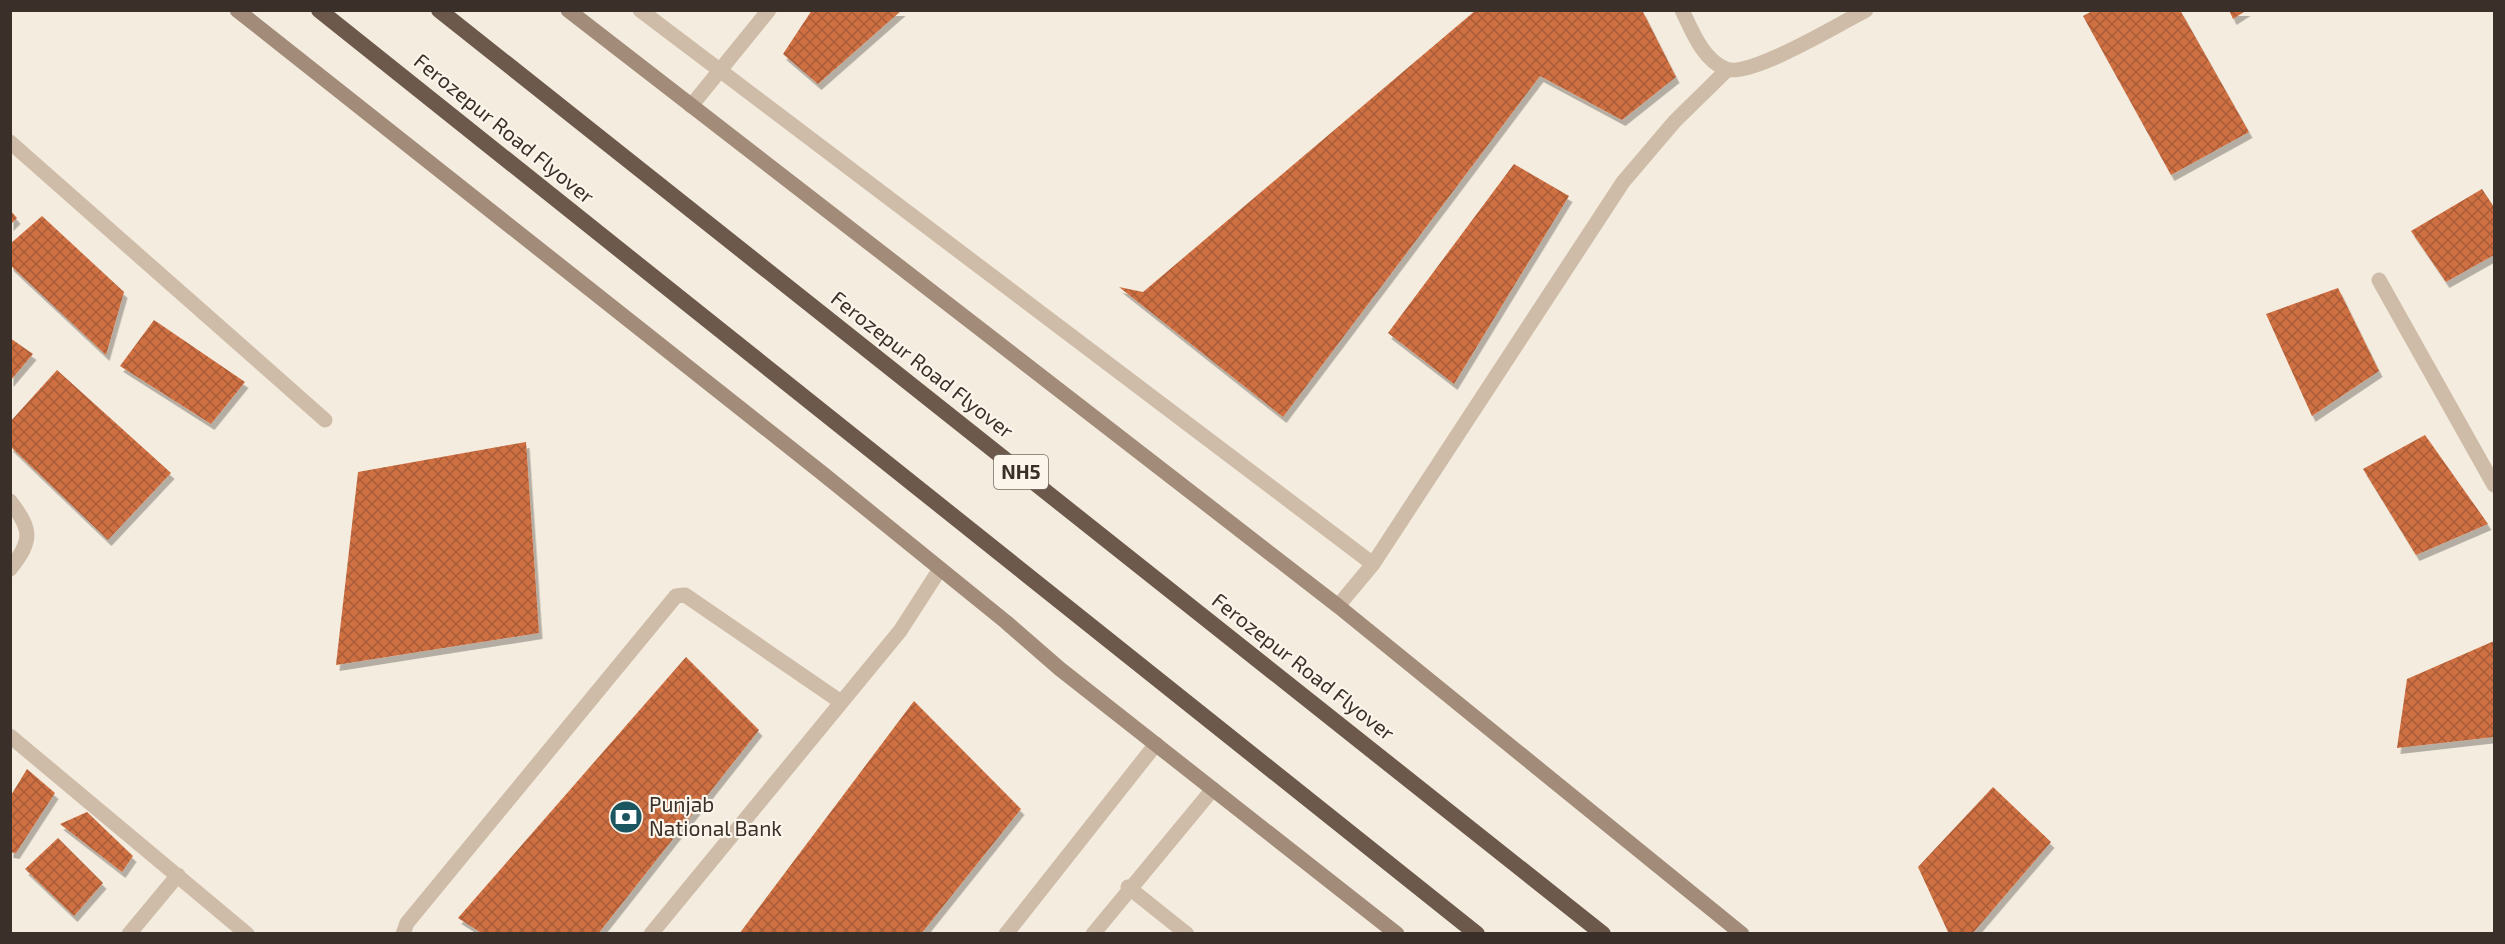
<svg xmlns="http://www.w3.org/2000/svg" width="2505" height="944" font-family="'Exo 2',sans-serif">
<defs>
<pattern id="building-cross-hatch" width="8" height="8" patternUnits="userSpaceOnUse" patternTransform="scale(1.5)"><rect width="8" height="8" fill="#ce6f42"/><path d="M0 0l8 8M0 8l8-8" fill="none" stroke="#a85c37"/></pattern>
<filter id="shadow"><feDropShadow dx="3.5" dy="6" stdDeviation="0" flood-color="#0004"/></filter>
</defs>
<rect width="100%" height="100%" fill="#f4ecde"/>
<path fill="url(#building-cross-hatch)" filter="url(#shadow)" d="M812,10H902L818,84L783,54Z
M1476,10H1642L1676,77L1622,120L1540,76L1283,417L1119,287L1143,292Z
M2094,10H2180L2249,132L2171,175L2083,16Z
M2229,10H2247L2233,19Z
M1514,164L1569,196L1454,384L1388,333Z
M2482,189L2494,207V255L2446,282L2411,231Z
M10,210L17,218L10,225Z
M42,216L124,292L106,355L10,265V244Z
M2338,288L2379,371L2312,416L2266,314Z
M154,320L245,382L211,424L120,366Z
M10,338L33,354L10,381Z
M57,370L171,473L108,540L10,446V422Z
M2425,435L2488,524L2416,555L2363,469Z
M526,442L539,633L336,665L358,472Z
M2494,641V737L2397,748L2407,679Z
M686,657L759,730L598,934H483L458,918Z
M914,701L1021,809L921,934H739Z
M27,769L55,793L16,853L10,852V797Z
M1993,787L2051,842L1972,934H1949L1918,867Z
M87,812L133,856L122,872L60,824Z
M58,838L103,883L74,916L25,869Z"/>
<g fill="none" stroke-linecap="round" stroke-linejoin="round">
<path stroke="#cebca8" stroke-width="15" d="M403,934L407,923L676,596L685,595L841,702
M651,934L900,631L940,569
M1006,934L1156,744"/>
<path stroke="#cebca8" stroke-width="15" d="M640,10L1373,564
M1682,10C1692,31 1703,60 1726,69C1750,78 1841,23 1866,10
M691,106L769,10
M10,142L325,420
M2379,280L2494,485
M10,501C32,530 33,540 10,569
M1338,606L1373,564L1623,182L1675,121L1727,70
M10,736L247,934
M1128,887L1187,934
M129,934L178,875
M1093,934L1213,789"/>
<path stroke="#a28b79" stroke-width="15" d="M237,10L822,473L1006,622L1060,669L1397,934
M568,10L1338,606L1742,934"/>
<path stroke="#6c594c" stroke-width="16" d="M319,10L1477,934
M439,10L1603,934"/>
</g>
<defs>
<symbol id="bank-disc" viewBox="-11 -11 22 22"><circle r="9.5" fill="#1b555f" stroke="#fbf5eb"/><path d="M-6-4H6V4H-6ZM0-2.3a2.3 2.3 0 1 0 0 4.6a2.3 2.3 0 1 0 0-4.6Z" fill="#fff"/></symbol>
</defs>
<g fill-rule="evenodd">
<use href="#bank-disc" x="607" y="798" width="38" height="38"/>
</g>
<g text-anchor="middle" stroke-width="4.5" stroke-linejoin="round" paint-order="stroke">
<rect fill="#fbf5eb" stroke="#746b63" stroke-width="1.5" x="994" y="455" width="54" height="34" rx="4.5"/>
<g font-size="20" font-weight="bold" fill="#3a3029">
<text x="1021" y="479">NH5</text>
</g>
<g font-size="21" fill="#3a3029" stroke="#fbf5eb">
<text transform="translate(504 129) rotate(39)" y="7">Ferozepur Road Flyover</text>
<text transform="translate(922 365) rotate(38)" y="7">Ferozepur Road Flyover</text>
<text transform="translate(1303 667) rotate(38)" y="7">Ferozepur Road Flyover</text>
</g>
<g font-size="21" fill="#3a3029" stroke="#fbf5eb" text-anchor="start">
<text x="649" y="812">Punjab<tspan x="649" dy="24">National Bank</tspan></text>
</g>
</g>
<rect width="2505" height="944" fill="none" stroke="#3a3029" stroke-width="24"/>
</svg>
